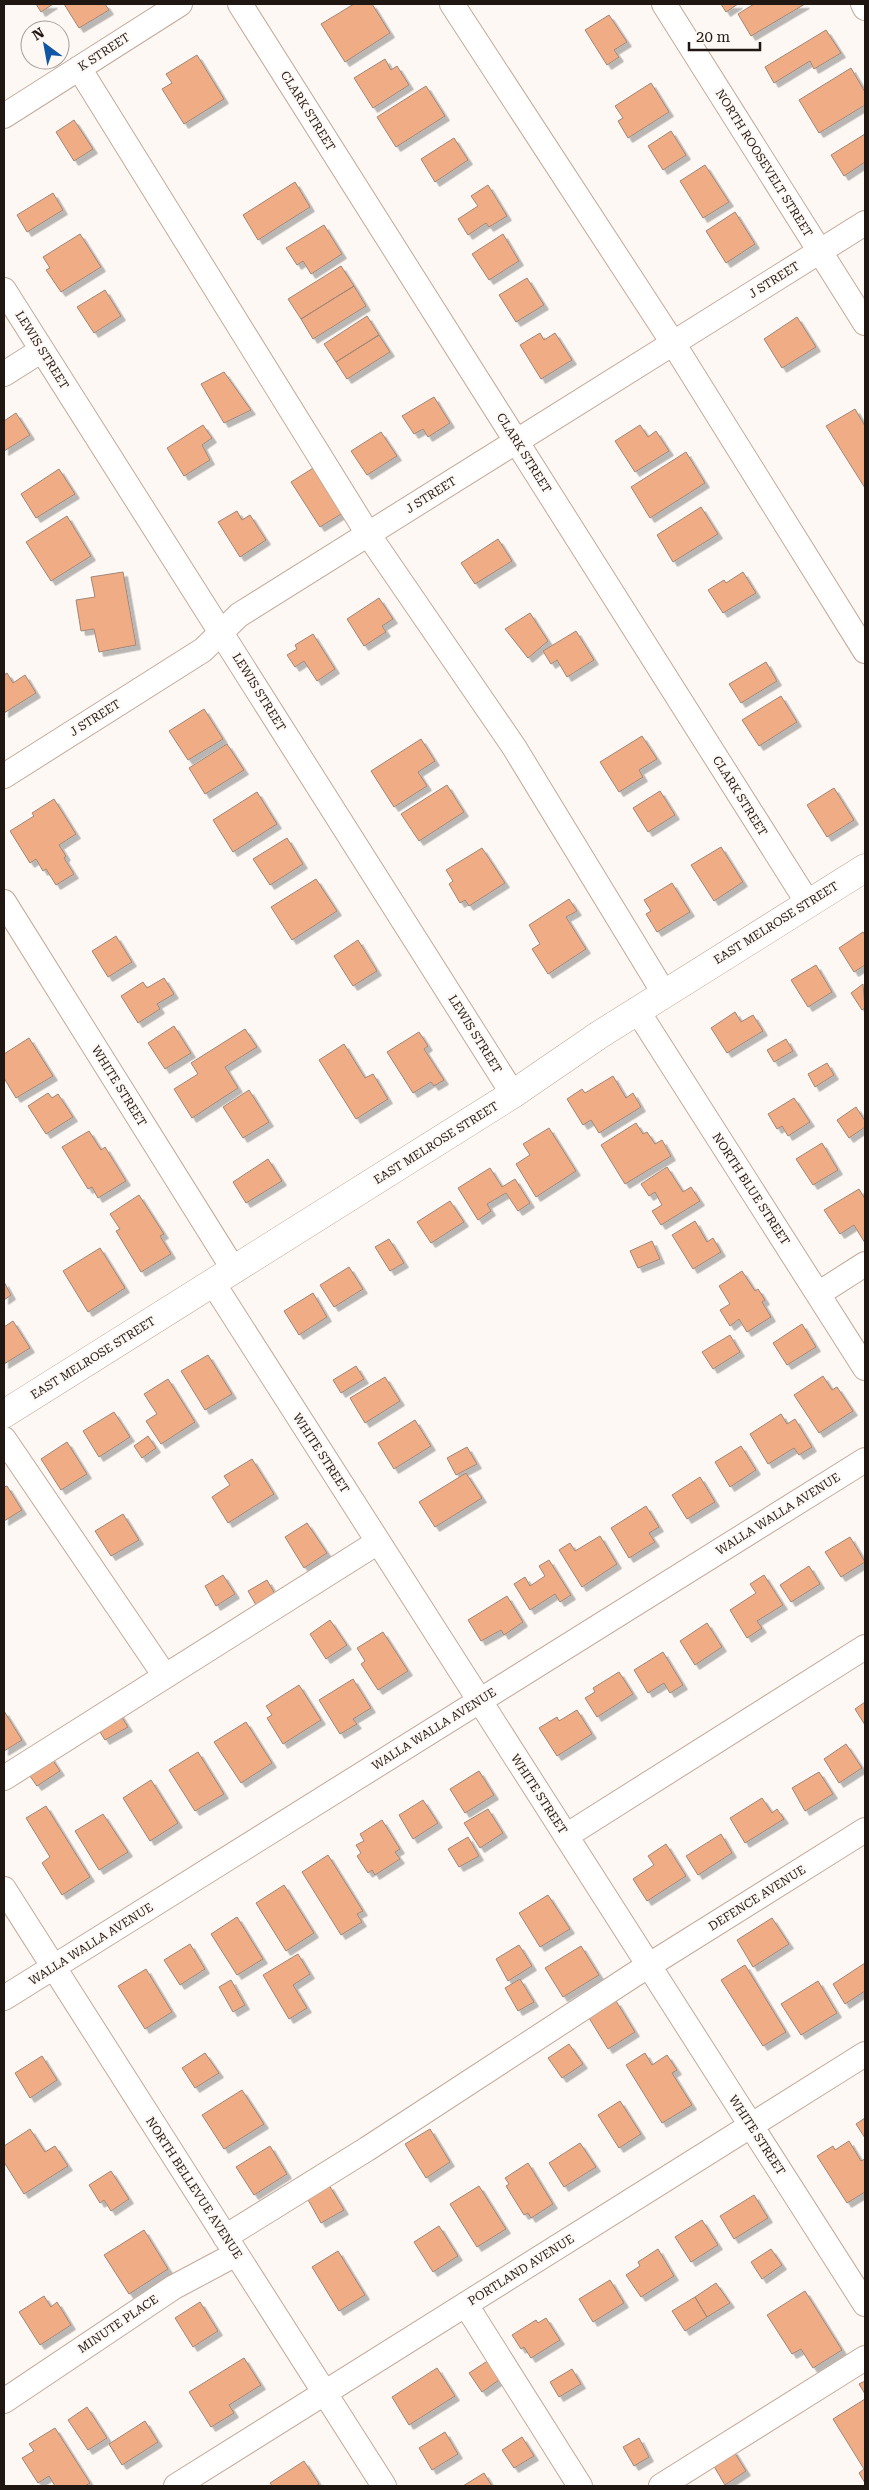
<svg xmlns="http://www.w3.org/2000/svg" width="869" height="2490" font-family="'Roboto Serif',serif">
<defs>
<filter id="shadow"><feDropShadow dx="4.5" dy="4.5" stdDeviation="0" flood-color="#0004"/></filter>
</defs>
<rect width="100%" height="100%" fill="#fdf8f4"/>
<path fill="#f0ad85" stroke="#a08677" filter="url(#shadow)" d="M36,4H53L41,12Z
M64,4H105L109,10L79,28Z
M354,4H372L390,33L345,62L321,24Z
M721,4H738L726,12Z
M754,4H805L751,36L738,14Z
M609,15L627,42L614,50L619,57L607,65L585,30Z
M826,30L841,53L814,69L810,61L774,83L765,67Z
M197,55L224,99L184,124L162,89L172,83L166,74Z
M385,59L391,70L397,66L409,85L373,108L354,78Z
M851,68L865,92V105L819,133L799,100Z
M651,83L669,112L628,138L618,121L623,118L615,106Z
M426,86L445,116L396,147L377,117Z
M74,120L93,149L74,161L56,132Z
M671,131L686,155L663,170L648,146Z
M865,134V162L844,176L831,155Z
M454,138L468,160L435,182L421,159Z
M705,165L729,202L703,218L680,181Z
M295,182L310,207L258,240L243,215Z
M488,185L507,216L489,227L486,223L468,235L458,219L478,206L471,196Z
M53,193L63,210L27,232L17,215Z
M735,212L755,244L726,263L706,231Z
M324,225L342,254L311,274L303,261L297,265L286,248Z
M80,234L101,267L61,292L46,270L50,268L43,257Z
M503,234L519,261L489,280L472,254Z
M341,266L354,286L301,319L288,299Z
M527,278L544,305L516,322L499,295Z
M354,286L366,306L313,339L301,319Z
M105,290L121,316L94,333L77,307Z
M367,316L379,335L336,362L324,344Z
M797,317L816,347L782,368L764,339Z
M540,333L544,340L555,333L572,360L541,379L520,345Z
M379,335L390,352L347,379L336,362Z
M224,372L251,410L224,423L201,384Z
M434,397L450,423L428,437L423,429L414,434L402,416Z
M855,409L865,426V488L826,426Z
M16,413L30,435L4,451V421Z
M203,425L212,438L202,445L210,460L184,476L167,448Z
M640,425L648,437L656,431L669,451L635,472L615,441Z
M381,432L397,456L367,475L351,451Z
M686,452L705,483L650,518L631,487Z
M318,465L346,511L320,527L291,482Z
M59,469L75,494L36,518L21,494Z
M701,507L718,534L673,562L657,535Z
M237,511L242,520L250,515L266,540L240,557L218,522Z
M67,516L91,556L51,581L26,542Z
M498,539L512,561L475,584L461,563Z
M123,572L136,645L99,652L94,629L81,631L76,600L95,597L91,577Z
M743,572L756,593L723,613L708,590L724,580L726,583Z
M379,598L393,619L382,626L386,632L364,646L347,619Z
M530,613L548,641L528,658L505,629Z
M576,631L594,660L567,677L557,660L551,664L543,651Z
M313,634L335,669L317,681L304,661L295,667L287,655L297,649L295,645Z
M766,662L777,681L741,703L729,684Z
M7,673L13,683L25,675L36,693L4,713V675Z
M781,696L797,722L759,746L742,720Z
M204,709L223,739L188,760L169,731Z
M642,736L657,759L639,770L643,777L619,792L600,762Z
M421,739L435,761L418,772L427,786L394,807L371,771Z
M227,744L244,770L205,794L189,768Z
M447,785L464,812L419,841L401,814Z
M834,788L854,820L827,837L807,805Z
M660,791L675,815L648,832L633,808Z
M257,792L277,824L233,852L213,820Z
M54,799L76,834L59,845L66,856L64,858L74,874L56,885L46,869L43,871L36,859L30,863L10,831L34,816L32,813Z
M287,838L303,864L270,885L253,859Z
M721,847L743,882L714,901L691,865Z
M482,848L505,883L469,906L465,900L460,903L449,884L453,881L446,870Z
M316,879L337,911L292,940L271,907Z
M672,883L690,912L657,932L646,914L651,911L644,900Z
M569,899L577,911L566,917L586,949L548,974L532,949L540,944L529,925Z
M863,932L865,935V965L854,972L839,948Z
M116,936L132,962L108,977L92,951Z
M358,940L377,971L353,986L334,956Z
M816,965L832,992L808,1007L791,980Z
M164,978L174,994L157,1004L160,1009L138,1023L121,996L143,982L147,988Z
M863,984L865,1008L862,1010L851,993Z
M735,1012L741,1022L753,1015L763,1031L727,1053L711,1028Z
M174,1026L191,1053L165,1069L148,1043Z
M245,1029L257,1047L225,1067L238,1088L192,1118L174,1089L198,1074L191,1063Z
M419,1032L428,1046L424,1049L444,1080L434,1086L431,1082L413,1093L387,1052Z
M29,1038L53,1076L16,1098L4,1078V1054Z
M786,1039L793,1051L774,1062L767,1050Z
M344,1044L365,1078L373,1074L388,1099L356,1119L319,1060Z
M827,1063L834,1075L815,1087L808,1074Z
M613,1076L626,1098L633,1093L641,1107L599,1133L591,1120L583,1125L567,1099L582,1089L585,1093Z
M249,1090L269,1122L243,1138L223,1107Z
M48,1093L52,1098L58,1094L73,1117L46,1134L28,1106Z
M794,1098L810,1122L788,1136L782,1126L777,1129L768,1114Z
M856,1107L865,1121V1127L849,1138L837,1120Z
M636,1123L643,1134L647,1132L655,1144L662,1140L671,1156L625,1184L601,1145Z
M549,1128L576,1171L536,1197L516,1164L530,1155L523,1144Z
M89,1131L101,1150L105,1147L126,1181L98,1198L92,1187L88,1189L62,1147Z
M822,1143L838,1170L813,1185L796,1159Z
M268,1159L282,1181L246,1203L233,1182Z
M667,1167L683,1192L691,1187L700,1201L661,1225L652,1211L662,1205L655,1192L649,1196L641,1184Z
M490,1168L502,1187L515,1179L530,1203L518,1211L506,1193L487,1204L491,1211L478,1220L458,1188Z
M859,1189L865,1199V1243L854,1225L840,1234L824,1210Z
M139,1195L164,1234L160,1236L171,1254L141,1272L116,1231L120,1229L110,1214Z
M450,1201L464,1222L431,1243L417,1222Z
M695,1221L707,1242L713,1238L721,1252L693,1269L672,1235Z
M389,1239L404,1263L390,1271L375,1247Z
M652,1241L660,1259L638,1268L630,1251Z
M100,1248L125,1288L88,1312L63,1271Z
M349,1267L363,1289L334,1307L320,1285Z
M742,1271L755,1291L758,1289L765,1300L762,1302L771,1317L747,1332L739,1319L730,1326L720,1310L730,1304L719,1286Z
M4,1282L11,1295L4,1300Z
M313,1293L327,1317L299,1335L284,1311Z
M13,1321L30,1348L4,1364V1327Z
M802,1324L816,1347L787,1365L773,1343Z
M730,1335L740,1352L713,1369L702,1352Z
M208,1355L232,1394L205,1410L181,1371Z
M356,1366L364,1379L341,1393L333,1380Z
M823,1376L832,1390L837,1387L853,1411L819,1433L794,1395Z
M385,1377L400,1401L365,1423L350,1398Z
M168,1379L195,1422L161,1444L146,1421L157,1414L144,1394Z
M114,1412L130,1437L99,1457L83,1431Z
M781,1414L787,1424L795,1419L812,1447L799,1455L794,1448L768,1464L750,1434Z
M415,1420L431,1446L394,1469L378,1443Z
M148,1436L156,1448L142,1458L134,1446Z
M67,1442L87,1474L61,1490L41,1459Z
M741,1446L756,1470L730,1487L715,1462Z
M467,1447L477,1464L456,1475L447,1458Z
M252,1459L274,1494L228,1523L212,1497L230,1485L224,1476Z
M466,1473L482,1498L435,1527L419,1502Z
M700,1477L715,1502L687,1519L672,1495Z
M7,1486L22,1510L4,1521V1487Z
M646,1506L659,1527L649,1533L655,1542L629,1558L611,1528Z
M123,1514L139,1540L111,1556L95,1531Z
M307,1523L327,1553L304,1568L285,1537Z
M600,1536L617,1564L582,1587L559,1550L570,1543L575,1551Z
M850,1537L865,1562L841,1577L825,1552Z
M549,1560L571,1595L560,1602L555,1594L530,1610L514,1584L525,1577L530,1586L545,1576L539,1566Z
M809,1566L820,1584L791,1602L780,1585Z
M223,1575L235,1594L216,1606L205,1586Z
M764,1575L783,1605L757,1621L762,1628L747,1638L730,1610L756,1593L750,1584Z
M267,1580L275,1594L256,1605L248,1591Z
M507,1596L523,1622L504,1635L501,1630L481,1641L468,1620Z
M330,1620L347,1645L326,1659L310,1634Z
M707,1623L722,1647L695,1665L680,1641Z
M383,1632L408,1671L378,1690L361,1664L365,1661L357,1648Z
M663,1652L683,1685L670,1693L664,1683L648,1693L634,1670Z
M619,1672L633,1694L597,1717L585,1698L595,1692L593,1688Z
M353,1679L371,1708L353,1719L357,1724L340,1734L319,1700Z
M299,1685L321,1720L283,1744L267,1718L272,1715L266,1706Z
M865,1702V1725L855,1709Z
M577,1710L592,1734L557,1756L539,1728L557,1717L559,1721Z
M4,1711L22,1740L4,1751Z
M118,1711L128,1727L105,1740L95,1724Z
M246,1722L272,1763L241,1783L214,1742Z
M846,1744L862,1768L839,1783L824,1759Z
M198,1752L224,1794L195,1811L169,1770Z
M48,1753L60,1771L37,1786L25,1769Z
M479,1771L494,1795L465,1813L450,1789Z
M819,1772L833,1794L805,1811L792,1788Z
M151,1780L178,1823L150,1841L123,1798Z
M762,1798L772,1813L777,1809L784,1819L745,1843L730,1818Z
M423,1800L438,1823L413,1839L399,1815Z
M46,1806L90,1877L62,1895L42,1863L50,1857L26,1818Z
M488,1809L503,1833L480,1848L464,1823Z
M103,1814L128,1852L99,1870L75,1831Z
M382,1820L400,1849L395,1852L400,1859L375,1875L372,1870L368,1873L357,1856L361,1853L356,1845L364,1841L360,1834Z
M721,1834L732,1853L698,1875L686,1856Z
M468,1837L479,1856L459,1867L448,1849Z
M666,1844L686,1876L647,1901L633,1879L654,1865L648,1856Z
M328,1855L363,1911L357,1914L362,1922L341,1935L302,1872Z
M284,1885L314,1933L286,1951L256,1903Z
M548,1895L570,1929L540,1947L519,1913Z
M237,1917L263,1959L237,1975L211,1934Z
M772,1918L789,1944L753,1967L737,1940Z
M190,1944L205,1969L180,1985L164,1960Z
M519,1945L532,1966L508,1981L496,1959Z
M581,1946L599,1975L563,1997L545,1968Z
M298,1954L310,1974L293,1985L307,2008L289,2019L263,1975Z
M865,1963V1991L845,2004L833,1984Z
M745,1965L786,2032L763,2046L721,1980Z
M146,1969L172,2012L145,2029L118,1986Z
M520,1979L534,2002L518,2011L505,1988Z
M231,1980L245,2005L233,2012L219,1987Z
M818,1981L837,2013L801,2035L781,2004Z
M616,2001L635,2032L608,2049L589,2018Z
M569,2044L583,2064L562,2078L548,2058Z
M205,2053L219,2073L195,2088L182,2068Z
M645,2053L652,2065L667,2055L677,2070L672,2073L692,2105L662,2123L626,2065Z
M42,2056L57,2080L30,2098L15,2073Z
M242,2090L264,2124L224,2149L202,2115Z
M620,2101L641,2134L619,2148L598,2115Z
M865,2118V2138L856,2124Z
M30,2129L45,2152L55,2146L68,2166L24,2194L4,2162V2146Z
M430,2129L450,2162L426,2178L405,2144Z
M849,2141L861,2161L865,2159V2192L847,2203L817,2156L833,2146L835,2150Z
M580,2143L596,2167L564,2187L549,2163Z
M270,2146L287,2174L254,2195L236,2167Z
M528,2163L553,2204L531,2218L528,2213L524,2215L506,2186L509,2184L505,2178Z
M111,2171L129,2199L111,2211L104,2200L100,2203L89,2185Z
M329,2185L344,2210L321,2223L307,2198Z
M479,2186L506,2229L477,2247L450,2204Z
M754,2195L768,2218L734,2239L720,2216Z
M702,2220L718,2245L691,2262L675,2237Z
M439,2226L458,2256L433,2272L414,2242Z
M144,2230L168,2269L129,2294L104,2255Z
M658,2249L674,2276L641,2297L626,2275L640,2266L638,2262Z
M771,2249L782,2265L762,2279L751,2262Z
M338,2251L365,2295L339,2311L312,2267Z
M610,2280L624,2303L593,2322L579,2299Z
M716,2283L730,2303L707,2317L695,2297Z
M805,2291L842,2350L813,2368L801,2349L792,2354L767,2315Z
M44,2296L51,2307L57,2302L71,2325L40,2345L19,2312Z
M695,2297L707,2317L685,2331L672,2311Z
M200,2302L218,2331L193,2347L175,2318Z
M546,2318L560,2340L531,2358L524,2347L521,2349L512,2335L536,2320L538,2323Z
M244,2358L261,2385L229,2405L234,2413L211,2427L189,2392Z
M489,2360L502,2378L482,2392L469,2373Z
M437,2368L455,2396L409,2425L392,2397Z
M572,2369L581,2384L559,2397L550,2382Z
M865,2381V2394L859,2384Z
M865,2399V2483L859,2473L864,2469L833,2419Z
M87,2407L107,2438L88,2450L68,2420Z
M145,2421L158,2442L122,2465L109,2444Z
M55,2428L90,2483L85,2486H55L49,2476L38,2483L22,2458L34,2451L29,2444Z
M445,2432L458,2454L432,2470L419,2448Z
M522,2437L534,2456L514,2468L502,2450Z
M639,2438L649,2457L634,2466L623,2447Z
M733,2450L746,2471L725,2485L712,2463Z
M304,2461L319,2484L316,2486H272L270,2483Z
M484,2473L492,2486H463Z"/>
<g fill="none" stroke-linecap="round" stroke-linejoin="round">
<defs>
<path id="minor" d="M240,4L808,903
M452,4L673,343L865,651
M664,4L865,323
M863,4L865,8
M79,68L368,534L514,747L664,993
M4,116L180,4
M4,290L513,1094
M4,374L42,350
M4,776L203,650L239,615L865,223
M4,902L234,1270
M637,1010L865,1368
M213,1283L865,2304
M818,1294L865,1264
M4,1439L165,1676
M4,1778L378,1542
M566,1836L865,1647
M4,1889L384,2486
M4,1998L865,1460
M225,2237L367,2149L632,1976L865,1830
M466,2305L580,2486
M4,2401L174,2287L236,2254
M176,2486L865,2054
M661,2486L865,2358"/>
<path id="major" d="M4,1414L513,1094L599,1035L865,868"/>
</defs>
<use href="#minor" stroke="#c4a999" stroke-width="26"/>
<use href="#major" stroke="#c4a999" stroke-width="29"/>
<use href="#minor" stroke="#fff" stroke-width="24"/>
<use href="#major" stroke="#fff" stroke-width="28"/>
</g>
<g text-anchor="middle" stroke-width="4" stroke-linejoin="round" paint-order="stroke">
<g font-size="12" fill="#211712" stroke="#fdf8f4">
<text transform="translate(104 52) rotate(-33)" y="4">K STREET</text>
<text transform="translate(308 111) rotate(58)" y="4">CLARK STREET</text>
<text transform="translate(764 163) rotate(58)" y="4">NORTH ROOSEVELT STREET</text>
<text transform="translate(774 280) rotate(-32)" y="4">J STREET</text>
<text transform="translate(42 350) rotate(58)" y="4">LEWIS STREET</text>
<text transform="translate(524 453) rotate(58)" y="4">CLARK STREET</text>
<text transform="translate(431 495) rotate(-32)" y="4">J STREET</text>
<text transform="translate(259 692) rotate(58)" y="4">LEWIS STREET</text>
<text transform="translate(95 718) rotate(-32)" y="4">J STREET</text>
<text transform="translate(740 796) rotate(58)" y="4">CLARK STREET</text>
<text transform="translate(776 923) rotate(-32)" y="4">EAST MELROSE STREET</text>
<text transform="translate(475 1034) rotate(58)" y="4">LEWIS STREET</text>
<text transform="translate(119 1086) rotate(58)" y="4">WHITE STREET</text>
<text transform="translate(436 1143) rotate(-32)" y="4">EAST MELROSE STREET</text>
<text transform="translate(751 1189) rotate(57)" y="4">NORTH BLUE STREET</text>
<text transform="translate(93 1358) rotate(-32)" y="4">EAST MELROSE STREET</text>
<text transform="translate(321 1453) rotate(57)" y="4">WHITE STREET</text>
<text transform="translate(778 1514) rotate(-32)" y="4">WALLA WALLA AVENUE</text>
<text transform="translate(434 1729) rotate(-32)" y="4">WALLA WALLA AVENUE</text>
<text transform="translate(539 1794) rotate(57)" y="4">WHITE STREET</text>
<text transform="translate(757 1898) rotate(-32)" y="4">DEFENCE AVENUE</text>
<text transform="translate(91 1944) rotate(-32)" y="4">WALLA WALLA AVENUE</text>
<text transform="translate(757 2135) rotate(57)" y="4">WHITE STREET</text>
<text transform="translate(194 2188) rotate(57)" y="4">NORTH BELLEVUE AVENUE</text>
<text transform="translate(521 2270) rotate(-32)" y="4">PORTLAND AVENUE</text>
<text transform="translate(118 2324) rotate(-34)" y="4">MINUTE PLACE</text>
</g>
</g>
<rect width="869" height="2490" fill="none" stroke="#211712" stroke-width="10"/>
<g transform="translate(45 45) rotate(328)"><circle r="24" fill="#fdf8f4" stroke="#a59e9a"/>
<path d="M0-4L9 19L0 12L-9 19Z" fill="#1155a5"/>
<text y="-8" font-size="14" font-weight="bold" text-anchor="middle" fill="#211712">N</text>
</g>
<path d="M689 42v8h71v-8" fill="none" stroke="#211712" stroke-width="2.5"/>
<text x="696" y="42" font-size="15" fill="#211712" stroke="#fdf8f4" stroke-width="4" paint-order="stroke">20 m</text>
</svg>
